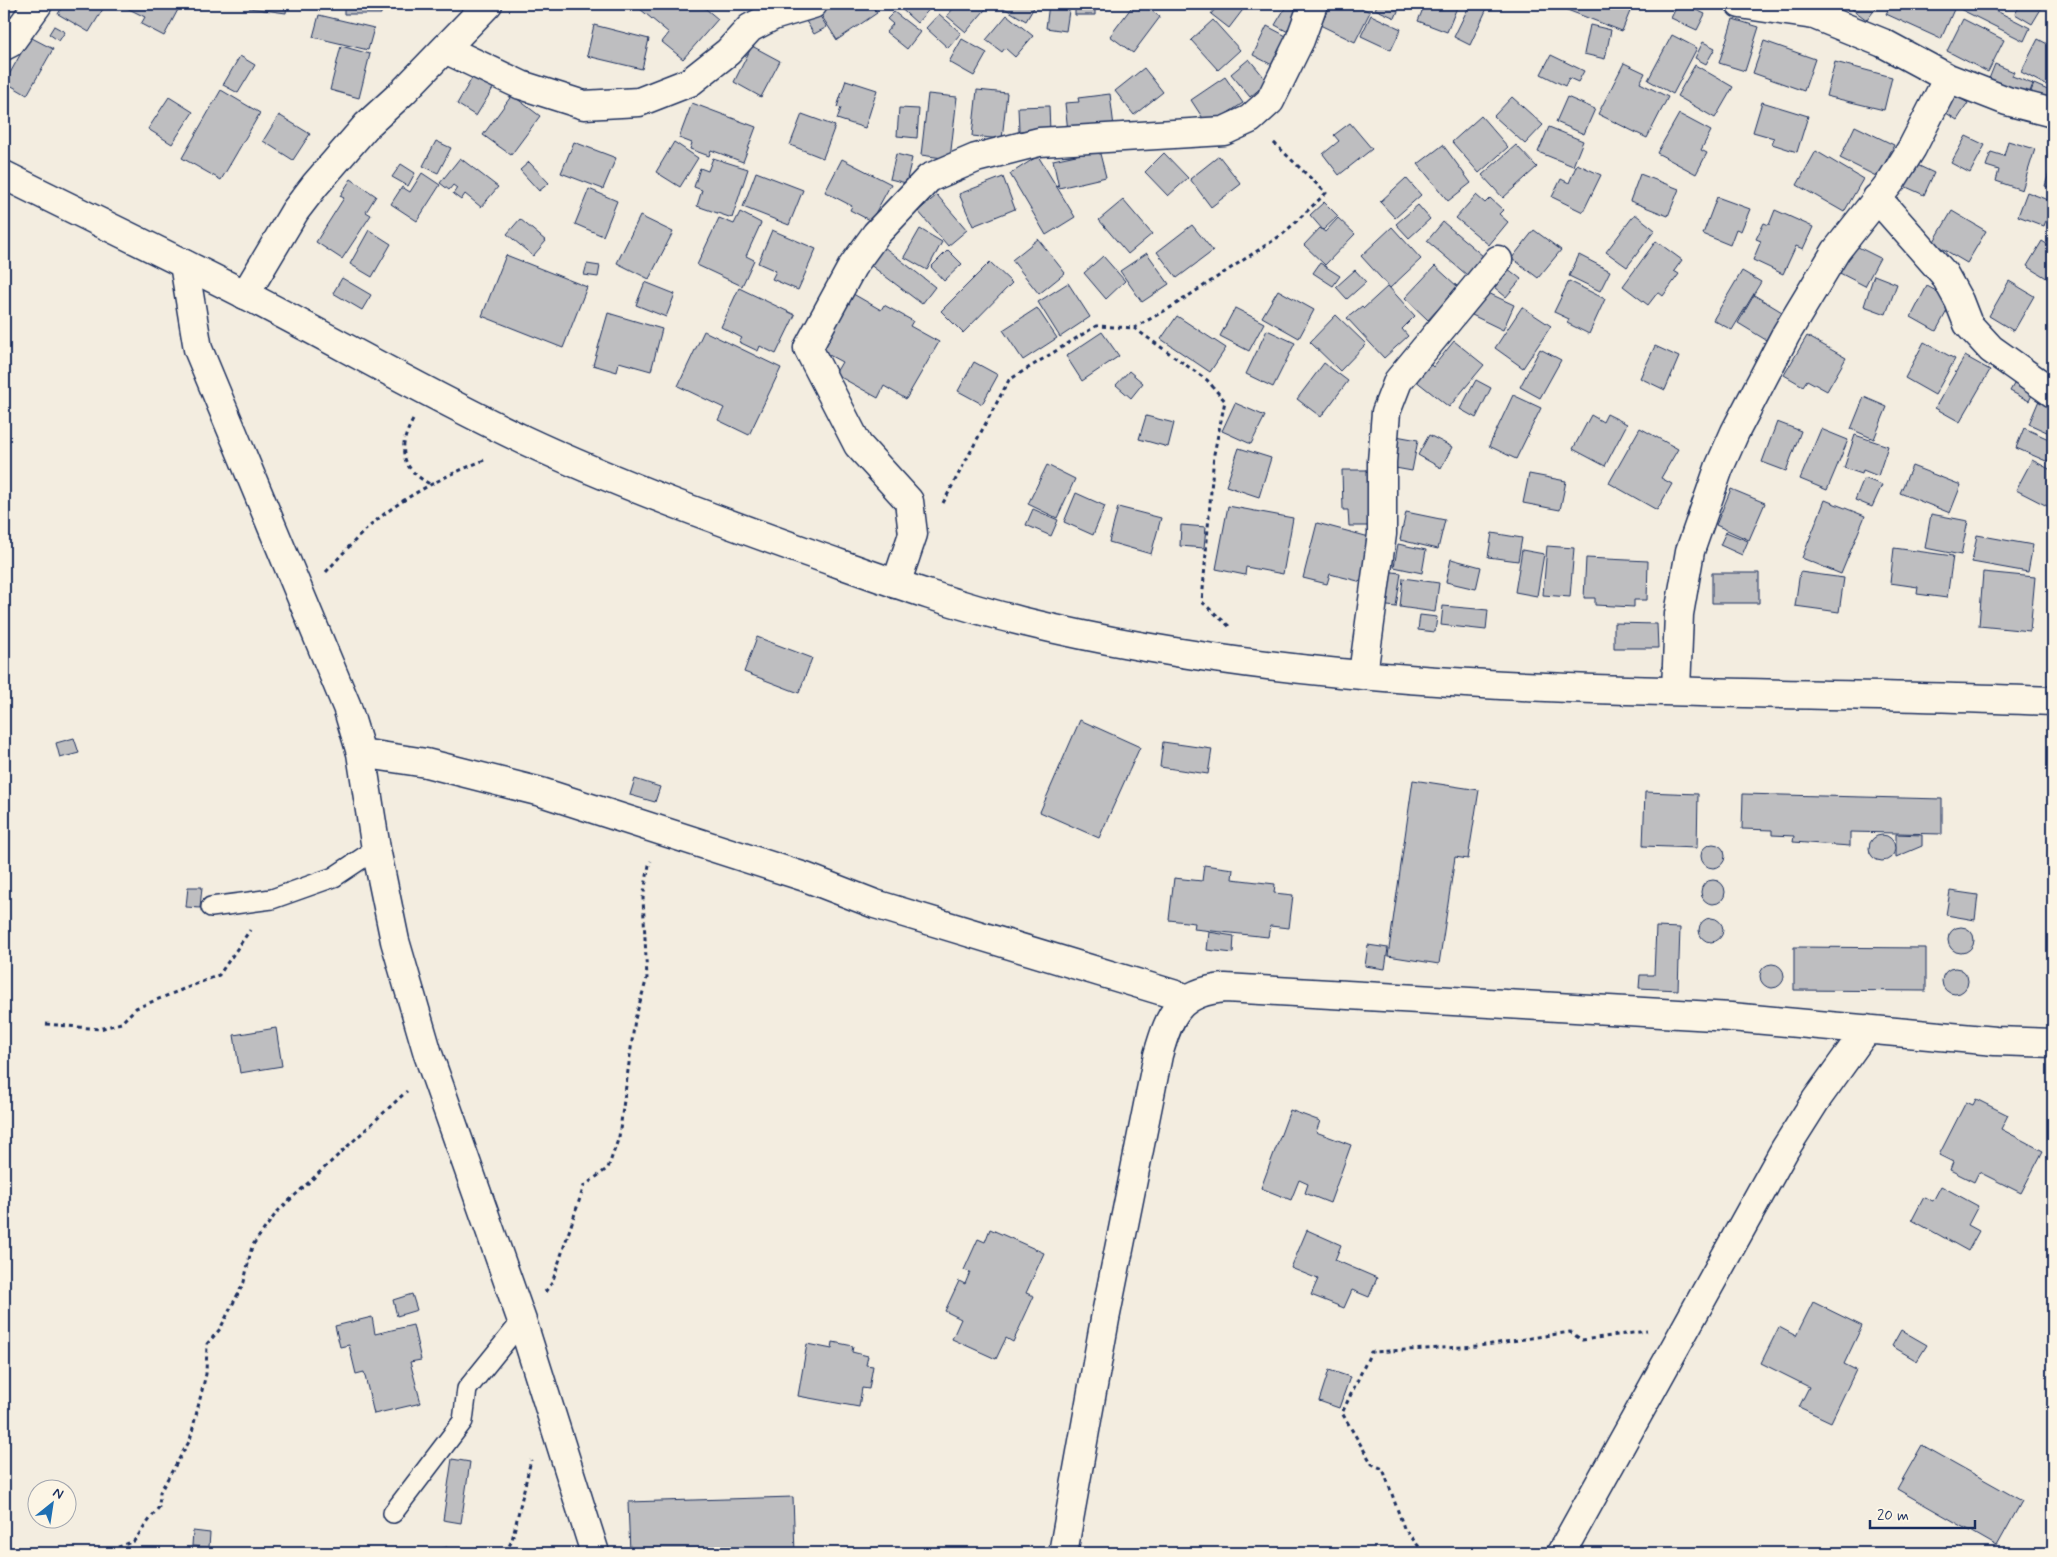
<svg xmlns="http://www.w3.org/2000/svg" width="2057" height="1557" font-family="Mynerve,sans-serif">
<rect width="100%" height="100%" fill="#f3ede0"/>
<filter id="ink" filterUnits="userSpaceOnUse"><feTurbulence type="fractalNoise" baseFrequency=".02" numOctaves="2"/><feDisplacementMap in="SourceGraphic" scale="10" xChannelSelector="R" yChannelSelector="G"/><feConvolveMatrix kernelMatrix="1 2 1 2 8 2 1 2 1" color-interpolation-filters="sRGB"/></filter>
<g filter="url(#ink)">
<path fill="#bebec0" stroke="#1b2f5e" d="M64,4H106L89,32L58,14Z
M119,4H181L164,36L141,24L145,17Z
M250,4H287L286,13L249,8Z
M344,4H381V14H344Z
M634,4H700L718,19L683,59L662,42L669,33Z
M831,4H871L877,13L837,40L819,12Z
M898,4H934L917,23L897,5Z
M957,4H990L966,32L947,16Z
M997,4H1036L1026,21Z
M1049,4H1070L1066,31L1046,28Z
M1075,4H1095V15H1075Z
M1134,4H1143L1160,17L1133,53L1110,36Z
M1219,4H1240L1245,7L1229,28L1211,14Z
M1331,4H1353L1370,12L1355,42L1320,25Z
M1378,4H1401L1395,18L1375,9Z
M1425,4L1458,5L1447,32L1418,21Z
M1470,4H1489L1470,45L1454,37Z
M1564,4H1633L1622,31L1562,8Z
M1678,4H1683L1705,14L1697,30L1671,18Z
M1845,4H1879L1867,20Z
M1891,4H1949L1955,7L1941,39L1886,14Z
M1961,4H1983L2030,28L2024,41L1958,8Z
M2021,4H2044L2032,24L2015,14Z
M1287,5L1303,13L1292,34L1275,25Z
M816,10L827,27L814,34L804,18Z
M894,12L920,32L907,49L886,32L893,24L887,19Z
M939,14L961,33L948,48L926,28Z
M319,15L374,28L368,50L313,37Z
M1007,15L1033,36L1015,57L1005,48L1002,52L986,40Z
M1371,15L1401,29L1391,50L1361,36Z
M1733,19L1759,27L1745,71L1719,63Z
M1963,19L2004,40L1988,72L1947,51Z
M1213,20L1240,50L1218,70L1191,40Z
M594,25L649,39L642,69L587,56Z
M1590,25L1611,30L1605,59L1584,54Z
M54,26L65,32L59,41L49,34Z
M1267,26L1288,37L1274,66L1253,55Z
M1672,35L1697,48L1673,94L1648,80Z
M30,37L53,49L27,95L5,82Z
M962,39L987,53L974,76L949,62Z
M2038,39L2053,47V73L2046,85L2021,72Z
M1764,41L1815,59L1804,91L1753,73Z
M1703,42L1715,48L1706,64L1695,58Z
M341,46L370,54L359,98L330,90Z
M752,46L780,61L761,97L734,82Z
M1551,55L1584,71L1578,82L1569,78L1565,86L1541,74Z
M240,56L255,65L238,93L223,85Z
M1249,59L1268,82L1250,97L1231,74Z
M1835,62L1892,77L1884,110L1826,96Z
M1624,63L1645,73L1640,83L1668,97L1647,138L1598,114Z
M1995,64L2014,72L2012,76L2033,84L2029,94L1989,79Z
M1695,65L1733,87L1715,118L1677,96Z
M1144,68L1163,92L1134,115L1115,91Z
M475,73L495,85L476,116L457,104Z
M1225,77L1243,103L1208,126L1191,100Z
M846,80L877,90L865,128L837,119L841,108L837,107Z
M2034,84L2050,91L2046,102L2029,96Z
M221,90L260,113L221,180L182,158Z
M977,90L1007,93L1002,139L972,136Z
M928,94L957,97L950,159L921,155Z
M1110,94L1114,127L1068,132L1065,103L1079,102L1078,98Z
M1953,94L1968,103L1957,120L1943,111Z
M512,95L540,116L511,155L483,135Z
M169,97L193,112L172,144L148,129Z
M1512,97L1543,125L1525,144L1494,116Z
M1567,97L1595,109L1584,134L1556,122Z
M1762,102L1808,116L1797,152L1772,144L1774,138L1753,132Z
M692,103L756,127L743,162L711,150L709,156L690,149L692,143L679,138Z
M1049,106L1050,131H1019L1018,107Z
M899,108L919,109L917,138L897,136Z
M802,114L835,126L823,158L790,145Z
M1679,114L1711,131L1701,150L1707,153L1696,174L1657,153Z
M279,115L310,134L293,160L263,141Z
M1481,116L1508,147L1479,173L1452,142Z
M1350,123L1372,149L1339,175L1323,154L1339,141L1334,135Z
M1855,126L1894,145L1878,177L1840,158Z
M1549,127L1583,141L1573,166L1538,152Z
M1966,136L1985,145L1970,173L1951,163Z
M436,141L451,148L438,173L423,166Z
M2008,141L2035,149L2022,190L1996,181L1999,170L1986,166L1991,152L2004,156Z
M574,142L616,158L603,189L561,173Z
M674,142L698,158L680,187L656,172Z
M1443,145L1471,183L1448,201L1418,164Z
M1516,145L1537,167L1503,198L1482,175Z
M1099,150L1106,177L1059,188L1053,160Z
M1816,151L1863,179L1844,212L1797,185Z
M1164,153L1188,178L1168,196L1145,172Z
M896,154L912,158L906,183L890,179Z
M1038,156L1075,217L1046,235L1010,174Z
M1219,156L1241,184L1211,207L1190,179Z
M460,158L498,187L481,207L465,194L461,200L453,194L457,188L453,185L449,190L440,183Z
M713,158L748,169L732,218L697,206L702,190L694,187L700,168L708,171Z
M842,159L891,184L871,221L850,210L852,206L825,192Z
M2053,160V189L2045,186Z
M529,162L549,183L539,191L520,170Z
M401,164L415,173L408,186L392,177Z
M1577,164L1601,175L1583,212L1552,197L1561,179L1569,183Z
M1915,164L1934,173L1924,195L1904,186Z
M756,172L803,190L789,225L743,207Z
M422,173L440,185L417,221L391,204L402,187L410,192Z
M1640,174L1679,189L1668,216L1630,201Z
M1003,177L1015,209L973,226L959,194Z
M1406,178L1421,195L1395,218L1380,202Z
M351,179L376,196L366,212L371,215L342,259L316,242L344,198L340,196Z
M589,189L617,201L603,236L575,224Z
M2027,192L2053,202L2044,226L2018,216Z
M937,195L967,230L948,246L918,211Z
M1476,195L1485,203L1490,198L1503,210L1499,214L1508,222L1489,245L1456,218Z
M1717,197L1750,209L1741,231L1736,229L1730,245L1703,234Z
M1123,200L1152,234L1128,254L1099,220Z
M1324,202L1338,216L1323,230L1310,215Z
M1418,205L1430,219L1409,238L1396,224Z
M1775,210L1813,227L1803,249L1796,246L1783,274L1753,260L1761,241L1756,239L1764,223L1769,225Z
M1952,211L1986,231L1967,263L1933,243Z
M740,212L761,223L746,256L754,260L742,286L697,265L719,218L734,224Z
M1635,214L1655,230L1627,267L1606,252Z
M640,216L673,232L649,279L617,263Z
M1338,218L1355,234L1325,265L1304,245L1320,228L1325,232Z
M520,219L546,241L533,256L507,234Z
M1443,222L1490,262L1474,281L1427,241Z
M1192,225L1213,251L1177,278L1157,252Z
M1392,227L1421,259L1390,288L1361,256Z
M920,229L942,242L927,270L904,257Z
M369,230L391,244L372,277L350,264Z
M772,230L816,249L798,290L772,279L776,271L758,263Z
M1534,230L1561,250L1538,278L1512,258Z
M1038,239L1065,273L1039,294L1012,260Z
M1656,241L1682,260L1674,271L1679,274L1663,296L1658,292L1648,305L1623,286Z
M2042,241L2053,248V282L2027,266Z
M1848,242L1880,258L1865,286L1834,270Z
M879,243L935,287L922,304L865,261Z
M948,250L962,264L944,281L931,267Z
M1147,253L1169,284L1142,302L1120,271Z
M506,255L587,287L563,348L482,316Z
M1579,255L1610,271L1600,291L1569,276Z
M1103,256L1125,281L1106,299L1084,273Z
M990,262L1012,283L963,333L941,311Z
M1320,263L1340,276L1333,286L1313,273Z
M587,264L600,266L598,277L584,275Z
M1503,265L1521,279L1506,297L1488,282Z
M1435,266L1458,287L1428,320L1405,298Z
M1355,270L1366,282L1347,299L1336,287Z
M1742,271L1761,282L1732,330L1713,320Z
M1874,275L1897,284L1886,314L1864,306Z
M342,278L371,295L362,310L333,293Z
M1569,281L1605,299L1589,334L1567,323L1569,319L1554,312Z
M2009,281L2034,296L2014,331L1989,316Z
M645,282L675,294L666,317L636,305Z
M1068,283L1090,317L1060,337L1038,302Z
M1388,286L1415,316L1402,329L1408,336L1384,358L1347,318L1362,306L1364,308Z
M1927,286L1953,300L1936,331L1911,317Z
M739,288L795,315L776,354L760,346L758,351L739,342L742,338L721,327Z
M1278,290L1314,310L1299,338L1262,317Z
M848,291L881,310L884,305L913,321L910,326L939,342L906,399L884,386L878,398L835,374L842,362L816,348Z
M1484,291L1514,305L1503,330L1472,315Z
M1754,295L1782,312L1766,340L1738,323Z
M1522,307L1551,326L1523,368L1495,348Z
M1037,308L1057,338L1023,360L1003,330Z
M1235,308L1264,323L1249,351L1220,336Z
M608,313L662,329L651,371L619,362L617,372L593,365Z
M1336,315L1366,344L1340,371L1310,342Z
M1177,316L1226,348L1210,372L1161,339Z
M1267,330L1295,343L1273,387L1246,374Z
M704,331L781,368L749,435L718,420L724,408L678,386Z
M1102,332L1119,356L1082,381L1066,356Z
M1807,336L1846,358L1827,391L1807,380L1803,386L1784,375Z
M1454,341L1484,365L1449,407L1415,380L1429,363L1433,367Z
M1924,342L1955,359L1935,395L1905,378Z
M1655,346L1679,357L1665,390L1640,378Z
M1540,349L1561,360L1540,398L1520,387Z
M1965,356L1990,370L1960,422L1935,408Z
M974,362L998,375L982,404L958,391Z
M1324,363L1348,381L1321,417L1297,399Z
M1129,371L1143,383L1131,398L1116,385Z
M2018,377L2036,387L2029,401L2010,391Z
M1476,380L1491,388L1476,418L1460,409Z
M1513,395L1541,408L1516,459L1489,446Z
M1864,397L1887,407L1874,439L1851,429Z
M2040,398L2053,404V423L2049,433L2029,424Z
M1235,403L1265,416L1251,444L1222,431Z
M1607,414L1627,424L1605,466L1573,449L1591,415L1603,422Z
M1146,416L1174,423L1168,447L1139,439Z
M1777,422L1801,431L1786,471L1762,462Z
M1640,428L1678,449L1661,478L1672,484L1657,510L1609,483Z
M2024,428L2053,441V464L2016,448Z
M1821,429L1848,440L1827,490L1800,479Z
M1429,435L1452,447L1441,468L1418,455Z
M1855,435L1888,446L1878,476L1863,470L1862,474L1844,468Z
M1396,436L1418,440L1412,471L1390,467Z
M1239,448L1271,458L1259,497L1226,486Z
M2032,460L2053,471V503L2051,508L2016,490Z
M1047,465L1075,479L1057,518L1028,504Z
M1912,466L1961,485L1950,513L1900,493Z
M1342,470H1372L1373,526H1349L1348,510H1343Z
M1529,474L1566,481L1560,510L1523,503Z
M1864,478L1882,485L1872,507L1855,500Z
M1731,489L1765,503L1749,540L1716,525Z
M1076,493L1105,506L1093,535L1064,522Z
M1825,500L1865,516L1841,574L1802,558Z
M1228,506L1293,518L1283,574L1246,567L1245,575L1216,569Z
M1118,507L1161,518L1151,554L1109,542Z
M1033,509L1058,520L1051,536L1026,525Z
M1406,512L1445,520L1438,549L1400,540Z
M1931,514L1968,521L1961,555L1925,548Z
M1317,523L1373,538L1362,582L1330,574L1327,584L1303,578Z
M1181,525L1206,527L1204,548L1180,546Z
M1726,532L1748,541L1742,555L1720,545Z
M1492,533L1522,538L1518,561L1488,557Z
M1977,535L2033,545L2028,572L1972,562Z
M1398,544L1426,550L1422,573L1394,567Z
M1547,546L1574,548L1570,597L1543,595Z
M1894,548L1953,556L1947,598L1917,594L1918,587L1890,583Z
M1522,550L1544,554L1537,596L1515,592Z
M1586,558L1648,561L1647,600H1634V607L1595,605V598H1584Z
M1451,559L1481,567L1476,589L1446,582Z
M1385,571L1401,573L1396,607L1380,605Z
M1800,572L1844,578L1839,612L1795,606Z
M1983,572L2035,577L2030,631L1979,626Z
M1712,573H1759V603H1712Z
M1403,578L1439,583L1435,612L1400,607Z
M1443,606L1488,610L1486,630L1441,625Z
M1420,615L1437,617L1435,632L1418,630Z
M1614,623L1657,624L1658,648H1614Z
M757,637L812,658L799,693L744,672Z
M1080,720L1140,747L1099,838L1040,812Z
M74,738L79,753L60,758L56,743Z
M1163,742L1212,749L1208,774L1160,767Z
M635,779L660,787L655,802L630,795Z
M1413,780L1479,790L1468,859L1455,857L1439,964L1388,956Z
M1645,792L1698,794L1697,848L1643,846Z
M1743,794L1942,799V834L1850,832V846L1793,842L1794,836L1772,835V830L1742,829Z
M1896,834L1922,835V846L1896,857Z
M1869 848a13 13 0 1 1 26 0a13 13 0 1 1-26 0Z
M1701 856a12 12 0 1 1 24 0a12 12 0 1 1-24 0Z
M1204,865L1233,869L1232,879L1275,884L1274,893L1293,895L1289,928L1270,926L1268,937L1194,929L1195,923L1169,920L1174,878L1202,881Z
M1701 892a12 12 0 1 1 24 0a12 12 0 1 1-24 0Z
M188,887H202L200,908L186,907Z
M1950,891L1978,895L1975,920L1946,915Z
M1699 930a12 12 0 1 1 24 0a12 12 0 1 1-24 0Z
M1948 940a13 13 0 1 1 26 0a13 13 0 1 1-26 0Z
M1656,927L1680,928L1678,990L1639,988L1640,975H1654Z
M1209,932L1234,936L1233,953L1207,950Z
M1368,945L1388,948L1385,969L1365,966Z
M1794,947L1926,948V991L1794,990Z
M1760 976a12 12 0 1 1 24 0a12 12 0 1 1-24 0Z
M1942 981a13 13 0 1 1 26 0a13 13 0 1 1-26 0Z
M276,1028L282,1066L240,1073L234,1035Z
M1976,1099L2008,1115L2001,1129L2043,1151L2021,1193L1979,1172L1974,1182L1950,1170L1953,1162L1939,1155L1966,1102L1973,1105Z
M1290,1110L1320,1121L1316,1132L1351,1145L1330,1203L1305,1193L1308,1184L1299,1180L1291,1200L1261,1188Z
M1941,1186L1978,1206L1968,1225L1979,1231L1968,1251L1912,1220L1924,1197L1933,1201Z
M990,1229L1044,1253L1026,1293L1034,1296L1013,1342L1006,1338L996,1359L952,1339L961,1319L945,1311L959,1281L965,1284L970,1272L964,1270L978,1239L985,1242Z
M1307,1230L1341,1245L1335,1260L1377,1278L1369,1297L1352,1290L1344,1308L1311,1295L1318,1279L1291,1268Z
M412,1294L417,1310L397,1316L393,1300Z
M1813,1302L1862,1326L1844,1364L1856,1370L1831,1422L1799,1407L1809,1387L1761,1363L1779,1327L1796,1336Z
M372,1317L375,1334L413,1325L421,1360L410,1362L421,1403L374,1414L364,1372L356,1374L349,1345L340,1347L335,1326Z
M1901,1330L1927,1345L1917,1361L1892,1346Z
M833,1342L853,1346L852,1352L868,1356L866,1365L873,1366L869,1389L862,1388L859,1407L798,1396L807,1344L832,1349Z
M1329,1370L1350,1377L1339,1408L1319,1401Z
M1922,1445L2022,1501L1997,1546L1897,1489Z
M452,1459L470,1462L461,1523L443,1520Z
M793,1497L795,1553H630L628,1502Z
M193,1531L210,1533L209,1547L192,1546Z
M447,1547L450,1553H428Z"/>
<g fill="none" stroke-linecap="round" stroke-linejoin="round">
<defs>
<path id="lane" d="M211,907L272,899L334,877L376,849
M393,1513L463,1421L467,1389L522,1321"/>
<path id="street" d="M1740,4L1814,15L1883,43L1948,78L2007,101L2053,113
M4,46L10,43L38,4
M445,49L521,85L584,105L639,102L690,82L728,52L750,28L773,16L813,4
M1877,198L1944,274L1959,301L1968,324L1991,349L2053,393
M184,264L198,349L347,707L361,753L376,849L395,941L428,1054L522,1321L595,1553
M245,295L295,211L315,185L367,125L403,92L488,4
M896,584L913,534L909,501L858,445L808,348L852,267L876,234L929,178L976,158L1039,142L1224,131L1250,119L1270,101L1300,40L1313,4
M1363,674L1382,534V462L1386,412L1398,381L1498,260
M1676,690L1679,614L1690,551L1719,468L1735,432L1786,334L1836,251L1892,180L1912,148L1948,78
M361,753L426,763L541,792L805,877L875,904L1186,998
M1063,1553L1105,1319L1158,1055C1170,1013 1179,992 1225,988L1731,1017L1995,1041L2053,1043
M1561,1553L1785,1149L1816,1100L1867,1029"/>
<path id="secondary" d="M4,175C84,215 166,254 246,295C339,343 429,395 524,440C618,484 717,520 815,555C883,579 950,604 1021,621C1354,703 1713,687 2053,701"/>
</defs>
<use href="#lane" stroke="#1b2f5e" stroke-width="22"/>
<use href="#street" stroke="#1b2f5e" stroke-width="31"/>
<use href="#secondary" stroke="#1b2f5e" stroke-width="31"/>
<path stroke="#1b2f5e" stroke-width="3" stroke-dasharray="4 4" stroke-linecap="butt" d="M1134,328L1207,380L1225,401L1214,454L1202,602L1230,627
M413,420C396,450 402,470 432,485
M943,503L1009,380L1096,326L1134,328L1173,306L1283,234L1326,193L1272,141
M326,572C343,553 359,535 378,519C410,493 449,474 487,459
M46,1024L100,1029L121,1023L136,1008L219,975L250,930
M545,1292L552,1283L584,1186L608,1168L619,1137L635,1019L647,978L643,898L649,865L651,861
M103,1553L134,1541L159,1507L160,1492L190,1440L206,1374L207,1344L220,1329L244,1282L252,1246L277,1212L407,1091
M506,1553L512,1540L531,1460
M1424,1553L1404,1528L1383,1469L1372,1464L1342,1413L1371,1352L1479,1346L1570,1332L1582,1340L1647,1331"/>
<use href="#lane" stroke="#fcf5e5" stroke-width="19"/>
<use href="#street" stroke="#fcf5e5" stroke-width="28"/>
<use href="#secondary" stroke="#fcf5e5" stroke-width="28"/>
</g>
</g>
<rect width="2057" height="1557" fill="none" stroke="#fcf5e5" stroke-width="20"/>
<rect x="10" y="10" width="2037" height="1537" fill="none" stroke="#1b2f5e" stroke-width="2" filter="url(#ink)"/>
<g transform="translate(52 1504) rotate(30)"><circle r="24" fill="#fcf5e5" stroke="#a2a6af"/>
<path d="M0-4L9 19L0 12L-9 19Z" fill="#1f6fb2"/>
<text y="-8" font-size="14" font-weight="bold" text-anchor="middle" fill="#1b2f5e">N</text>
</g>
<path d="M1870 1520v8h105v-8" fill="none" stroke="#1b2f5e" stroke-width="2.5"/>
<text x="1877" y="1520" font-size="15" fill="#1b2f5e" stroke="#fcf5e5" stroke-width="4" paint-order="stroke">20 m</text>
</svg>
